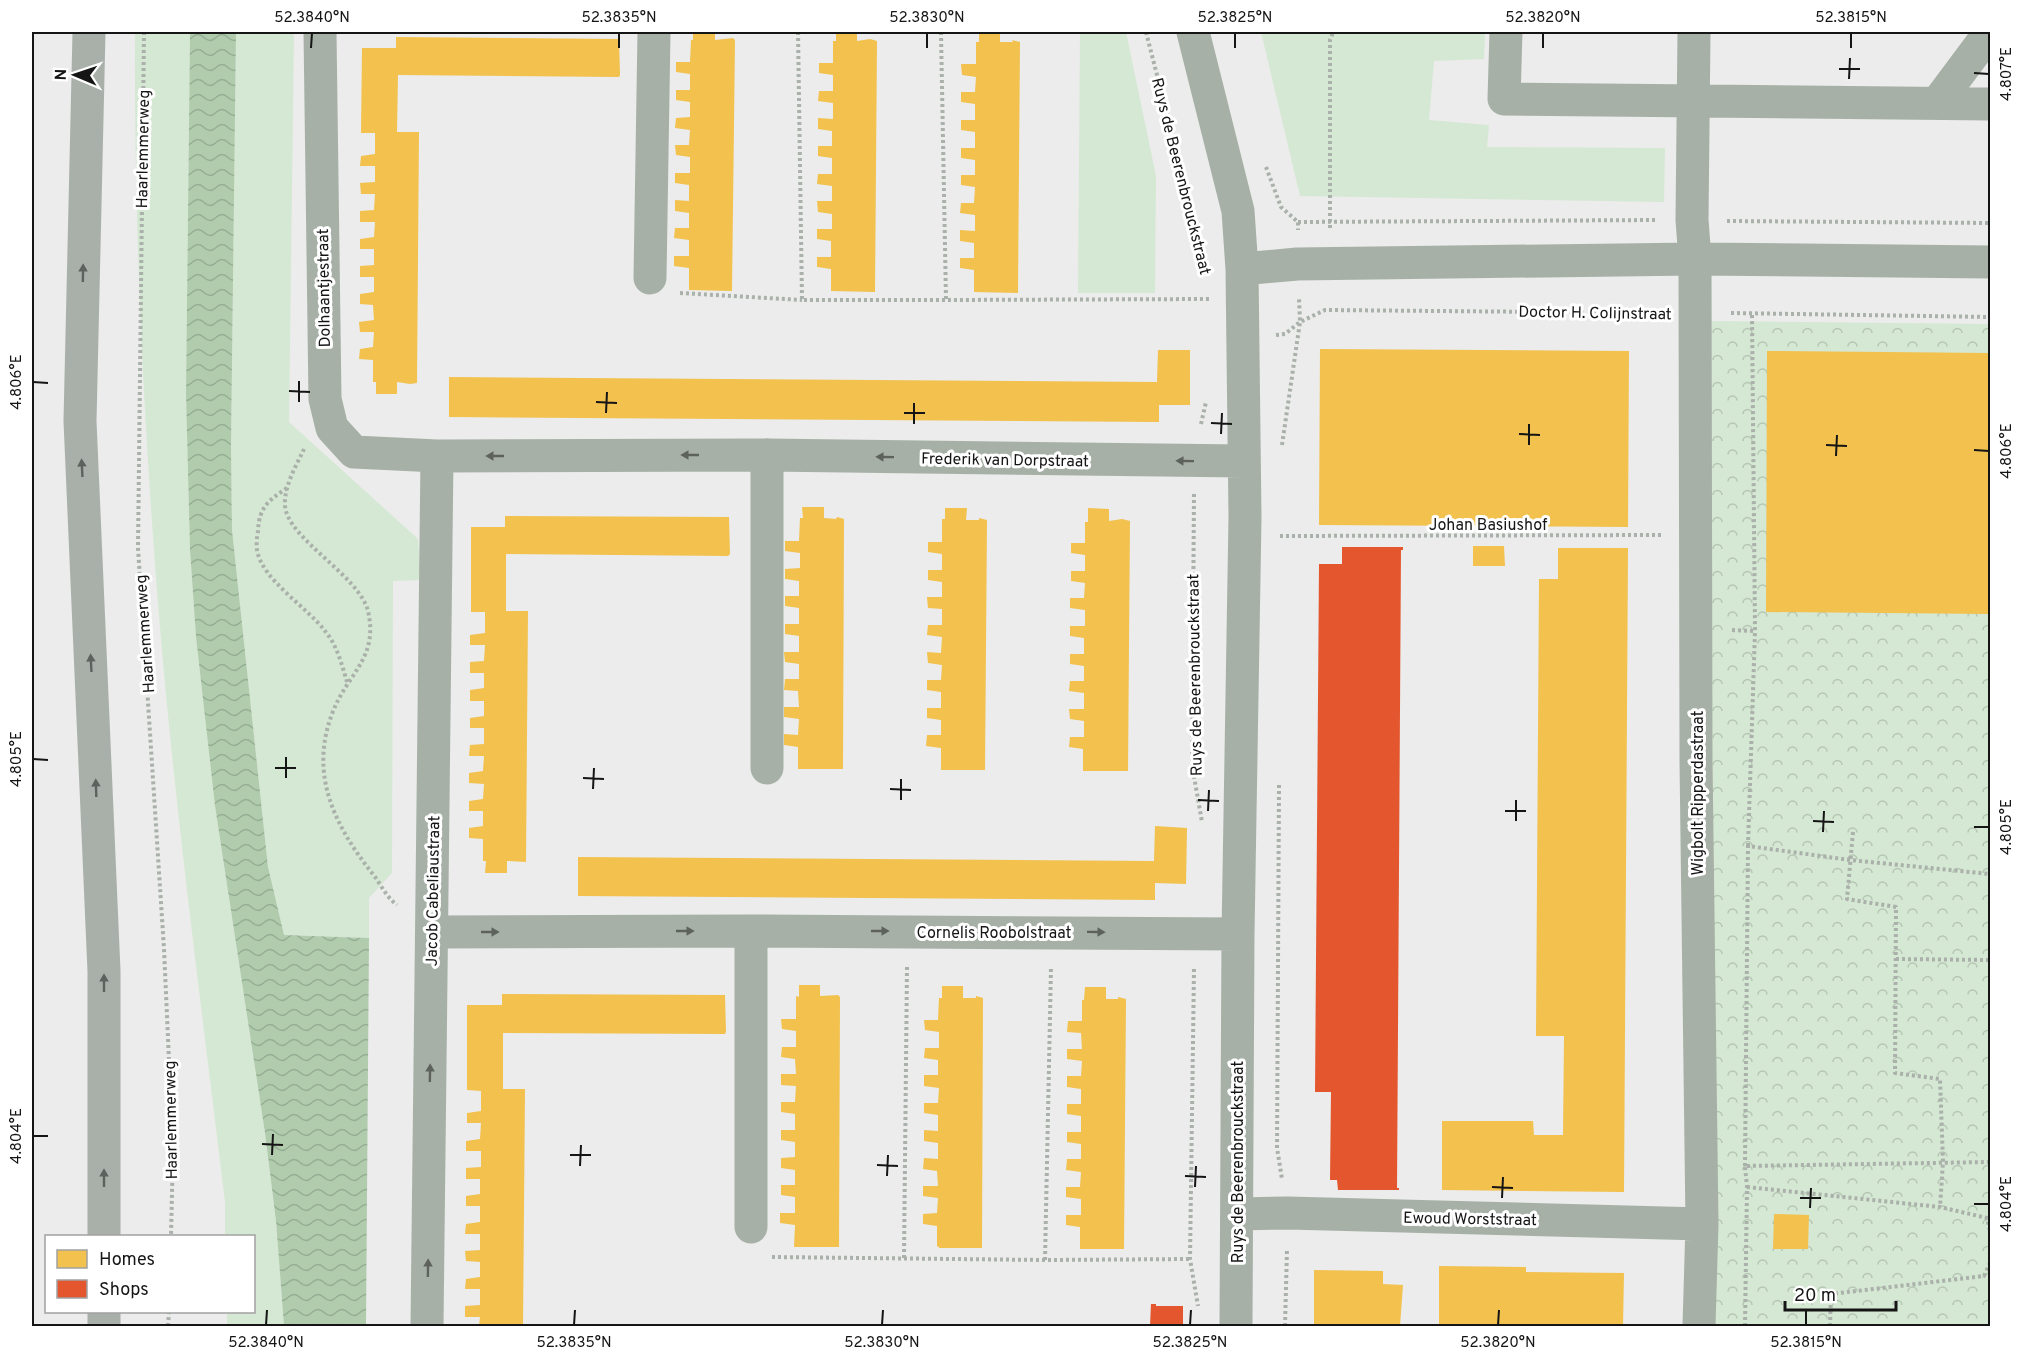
<svg xmlns="http://www.w3.org/2000/svg" width="2022" height="1358" font-family="Overpass,sans-serif">
	<style>
		.green { fill: #d5e8d3 }
		.park { fill: url(#park-crowns) }
		.water { fill: url(#water-waves) }
		.homes { fill: #f2c14e }
		.shops { fill: #e4572e }
		.lines { fill: none; stroke-linecap: round; stroke-linejoin: round }
		.path { stroke: #aab0aa; stroke-width: 4; stroke-dasharray: 3 3; stroke-linecap: butt }
		.minor { stroke: #a7b0a6; stroke-width: 33 }
		.major { stroke: #a9b0a9; stroke-width: 33 }
		.oneway { fill: #5e625e }
		.oneway2 { fill: #5e625d }
		.ticks { fill: none; stroke: #141514; stroke-width: 2 }
		.labels { text-anchor: middle; stroke-width: 6; stroke-linejoin: round; paint-order: stroke }
		.street-label { font-size: 16px; fill: #141514; stroke: #fff }
		.neatline { fill: none; stroke: #141514; stroke-width: 2 }
		.ticks-label { font-size: 15px; text-anchor: middle; fill: #141514 }
	</style>
	<defs>
		<pattern id="park-crowns" width="20" height="18" patternUnits="userSpaceOnUse" patternTransform="scale(1.5)"><rect width="20" height="18" fill="#d5e8d3"/><path d="M2 6a3 3 0 1 1 6 0M12 15a3 3 0 1 1 6 0" fill="none" stroke="#b6c6b4"/></pattern>
		<pattern id="water-waves" width="16" height="10" patternUnits="userSpaceOnUse" patternTransform="scale(1.5)"><rect width="16" height="10" fill="#b0ccad"/><path d="M0 5q4-4 8 0t8 0" fill="none" stroke="#96ae94"/></pattern>
	</defs>
	<rect width="100%" height="100%" fill="#ebeceb"/>
	<path class="green" d="M135 32H190L186 395 190 550 196 637 215 806 265 1133 276 1221 284 1326H227V1312H254V1236H225V1202C201 1003 174 803 158 603 143 413 134 222 135 32Z
		M236 32H294L289 422 418 539 421 580 393 581 392 873 369 898V938L284 935 268 867 232 530 231 447Z
		M1080 32H1126L1156 176 1155 293H1078Z
		M1261 32H1485L1484 59 1434 61 1429 120 1489 125 1487 147 1665 148 1664 202 1300 196Z"/>
	<path class="park" d="M1711 321 1990 324V1326H1704Z"/>
	<path class="water" d="M190 32H236L231 447 232 530 268 867 284 935 369 938 366 1326H284L276 1221 265 1133 215 806 196 637 190 550 186 395Z"/>
	<path class="homes" d="M693 32H715V40L733 38 735 40 732 291 689 290V268L674 266V256H689V240L674 238 675 228H689V213L675 211V200L689 201V185L675 183V173H690V157L676 155 675 145H689L690 130 675 128 676 118 690 117V102L676 100V90H690V74L676 72V62H690L691 40H693Z
		M836 32H857V41L870 39 877 41 875 292 831 291V269L817 267V257H831V241L817 239V229H832V214L818 212 817 201H832V186L817 184 818 174H832V158L818 156V146H832V131L818 129V118L833 119V103L818 101 819 91H833V75L819 73V63H833V41H836Z
		M979 32H1000V42H1013L1012 40 1020 42 1018 293 974 292V270L960 268V258H974V243L960 241V230L975 231V215L960 213 961 203H974L975 187 961 185V175H975V160L961 158V148H975V132L961 130V120H975V104L961 102V92H975L976 77 962 75 961 64H976V42H979Z
		M396 37 619 39 620 75 619 77 398 75 397 132H419L417 383 410 384 397 382V394H376V382H373V360L359 359 360 349 373 347 374 332H360L359 322 374 320 373 305 360 304V294L374 292V277H360V266L374 265V249H360V239L374 237 375 222H360V211L374 210 375 194H361L360 183 375 182V166H360L361 156 375 154V133H361L362 48H396Z
		M1320 349 1629 351 1628 527 1319 525Z
		M1158 350H1190V405H1159V422L449 417V377L1157 382Z
		M1767 351 1990 353V614L1766 612Z
		M802 507H824V518L836 519 837 517 844 519 843 769H798V747L784 745V734L798 735 799 719 784 717V707H799L798 691 784 690 785 679H799V664L785 662 784 652H799V636L785 634V624H799V608L785 606V596H799V581L785 579V569L800 568V553L785 551V541H799L800 518H803Z
		M945 508H967L966 520H979V518L987 520 985 770H941V748L926 746 927 735H941V720L927 718V708H941V692L927 690V680H941L942 665 928 663 927 652 941 653 942 637 927 635 928 625H942V609L928 608 927 597H942V582L928 580V570H942V554L928 552V542H942V519H945Z
		M1088 508 1109 509V521L1122 519 1130 521 1128 771H1083V749L1069 747 1070 737H1084V721L1070 719 1069 709H1084V693L1069 691 1070 681H1084V666L1070 664V654H1084V638L1070 636V626H1085V610L1070 608V598H1084L1085 583 1071 581V571H1085V555L1071 553V543H1085V522H1088Z
		M505 516 729 517 730 554 728 556 506 554V611H528L526 862 507 861V873H485L486 861H483V839L469 838V828L483 826V811H469V801L483 799 484 784 469 783V773L483 771 484 756H469L470 745 484 744V728H470V718L484 716V701H470V690L484 688V673H470V662L484 661 485 645H470V635L485 633V612H471V527H505Z
		M1473 546H1504L1505 566H1473Z
		M1558 548H1628L1624 1192 1442 1190V1121H1533L1534 1135H1563L1564 1036H1536L1539 579H1558Z
		M1155 826 1187 828 1186 884 1155 883V900L578 896V857L1154 861Z
		M799 985H820V996L838 995 840 997 839 1247H794L795 1225 780 1223V1213H795V1197L781 1195V1185H795V1170L781 1168V1158L795 1157V1142L781 1140V1130H795V1114L781 1112V1102H795L796 1086 781 1085V1074H796L795 1059 781 1057 782 1047H796V1031L782 1029 781 1019H796V996L799 997Z
		M942 986H963V998H976V996L983 998 982 1248H940L937 1246V1226L923 1224V1214L937 1213 938 1198 923 1196V1186H938L937 1171 923 1169 924 1158 938 1159V1143L924 1141V1130L938 1131V1115L924 1113V1103H938L939 1088 924 1086V1075H938V1060L924 1058 925 1048H939V1032L925 1030 924 1020H938L939 998H942Z
		M1085 987H1106V999H1118V997L1126 999 1124 1249H1080V1227L1066 1225V1215H1081V1199L1066 1197V1187H1080L1081 1172 1066 1170 1067 1159H1081V1144L1067 1142V1132H1081V1116L1067 1114V1104H1081V1089L1067 1087V1076H1081L1082 1061 1067 1059V1049H1082L1081 1033 1067 1032 1068 1021H1082V1000H1084Z
		M502 994 725 995 726 1032 725 1034 503 1033V1089H525L523 1326H479L480 1317H465V1306L480 1305V1289H465L466 1279 480 1277V1262L466 1261 465 1251 480 1250V1234H465L466 1224 480 1222V1206H466V1196L480 1194V1179H466V1168L481 1167V1151H466V1141L480 1139 481 1123H467V1113L481 1111V1091L467 1090V1005H502Z
		M1774 1214 1809 1215 1808 1249H1773Z
		M1439 1266 1526 1267V1272L1624 1273 1623 1326H1439Z
		M1314 1270 1383 1271V1284L1403 1285 1400 1326H1314Z"/>
	<path class="shops" d="M1342 547H1403V550H1401L1397 1188H1399V1190H1338L1337 1180H1330L1331 1092H1315L1319 564H1342Z
		M1151 1304H1156V1306H1183V1326H1150Z"/>
	<g class="lines">
		<path class="path" d="M144 32 138 548 164 949 173 1149 171 1236
			M798 32 802 300H946
			M941 32 946 300 1209 299
			M1146 32 1203 255
			M1266 167 1281 207 1298 222V230
			M1727 221 1990 223
			M1298 222 1657 220
			M1330 228V40L1333 32
			M680 293 802 300
			M1731 313 1990 317
			M1276 335 1285 334 1300 322 1325 310 1661 313
			M1201 424 1206 402
			M1282 445 1300 322 1299 298
			M304 449C296 466 284 486 285 505 286 538 359 575 368 611 379 659 347 673 332 714 309 775 335 826 372 873 381 884 385 896 397 905
			M287 488C269 500 259 507 258 531 257 537 256 544 257 550 262 580 307 607 325 631 337 645 342 665 347 682
			M1194 494 1192 765 1202 822
			M1280 536 1662 535
			M1732 630 1755 631
			M1279 785 1277 1148 1282 1179
			M1853 832 1847 899 1896 907 1895 1073 1940 1079 1943 1162 1940 1207
			M1748 846 1755 631 1752 313
			M1896 959 1990 960
			M1194 969 1190 1259 1198 1306
			M1745 1166 1748 846 1850 860 1990 874
			M1747 1187 1940 1207 1987 1218 1990 1231
			M772 1257 1045 1260 1190 1259
			M904 1258 907 967
			M1045 1260 1051 967
			M168 1326 169 1312
			M1285 1326 1287 1249
			M1745 1326 1747 1187 1745 1166 1990 1162
			M1830 1326 1831 1294 1984 1276 1990 1263"/>
		<path class="minor" d="M320 32 325 399 332 428 354 452 437 456 767 455 1243 461
			M1193 32 1238 211 1242 269 1245 517 1238 934 1236 1326
			M1506 32 1504 99 1990 104
			M1694 32 1692 220 1695 259 1696 760 1702 1224 1699 1326
			M1937 103 1990 32
			M1242 269 1297 264 1695 259 1990 262
			M650 278 654 32
			M767 768V455
			M751 931V1227
			M432 932 751 931 1238 934
			M1238 1214 1288 1213 1702 1224
			M427 1326 437 456"/>
		<path class="major" d="M89 32 80 421 104 971V1236
			M104 1312V1326"/>
	</g>
	<defs><path id="oneway-solid" d="M-6-.8H1V-3.2L6.5 0L1 3.2V.8H-6Z" transform="scale(1.5)"/></defs>
	<g class="oneway">
		<use href="#oneway-solid" transform="translate(83 273) rotate(-89)"/>
		<use href="#oneway-solid" transform="translate(82 468) rotate(-93)"/>
		<use href="#oneway-solid" transform="translate(91 663) rotate(-93)"/>
		<use href="#oneway-solid" transform="translate(96 788) rotate(-92)"/>
		<use href="#oneway-solid" transform="translate(104 983) rotate(-90)"/>
		<use href="#oneway-solid" transform="translate(104 1178) rotate(-90)"/>
	</g>
	<g class="oneway2">
		<use href="#oneway-solid" transform="translate(690 455) rotate(180)"/>
		<use href="#oneway-solid" transform="translate(495 456) rotate(180)"/>
		<use href="#oneway-solid" transform="translate(885 457) rotate(-179)"/>
		<use href="#oneway-solid" transform="translate(1185 461) rotate(-179)"/>
		<use href="#oneway-solid" transform="translate(685 931)"/>
		<use href="#oneway-solid" transform="translate(880 931)"/>
		<use href="#oneway-solid" transform="translate(490 932)"/>
		<use href="#oneway-solid" transform="translate(1096 932) rotate(1)"/>
		<use href="#oneway-solid" transform="translate(430 1073) rotate(-89)"/>
		<use href="#oneway-solid" transform="translate(428 1268) rotate(-89)"/>
	</g>
	<path class="ticks" d="M311 48 312 33M619 48V33M927 48V33M1235 48V33M1543 48V33M1851 48V33M1839 69H1860M1974 73 1989 74M1849 79 1850 58M33 382 48 383M289 391 310 392M299 402V381M596 402 617 403M606 413 607 392M904 413H925M1211 423 1232 424M914 424V403M1221 434 1222 413M1519 434 1540 435M1529 445V424M1826 445 1847 446M1974 450 1989 451M1836 456 1837 435M33 759 48 760M275 768H296M286 778V757M583 778 604 779M593 789 594 768M890 789 911 790M901 800V779M1198 800 1219 801M1208 811 1209 790M1505 811H1526M1516 821V800M1813 821 1834 822M1974 827H1989M1823 832 1824 811M33 1136H48M262 1144 283 1145M272 1155 273 1134M570 1155H591M877 1165 898 1166M580 1166 581 1145M887 1176 888 1155M1185 1176 1206 1177M1195 1187 1196 1166M1492 1187 1513 1188M1502 1198 1503 1177M1800 1198H1821M1974 1204H1989M1810 1208 1811 1188M266 1325 267 1310M574 1325 575 1310M882 1325 883 1310M1190 1325 1191 1310M1498 1325 1499 1310M1806 1325V1310"/>
	<g class="labels">
		<g class="street-label">
			<text transform="translate(142 149) rotate(-89)" y="6">Haarlemmerweg</text>
			<text transform="translate(1182 176) rotate(76)" y="6">Ruys de Beerenbrouckstraat</text>
			<text transform="translate(323 288) rotate(-91)" y="6">Dolhaantjestraat</text>
			<text transform="translate(1595 312) rotate(1)" y="6">Doctor H. Colijnstraat</text>
			<text transform="translate(1005 459) rotate(1)" y="6">Frederik van Dorpstraat</text>
			<text x="1488" y="530">Johan Basiushof</text>
			<text transform="translate(144 634) rotate(-94)" y="6">Haarlemmerweg</text>
			<text transform="translate(1194 675) rotate(-91)" y="6">Ruys de Beerenbrouckstraat</text>
			<text transform="translate(1697 793) rotate(-90)" y="6">Wigbolt Ripperdastraat</text>
			<text transform="translate(432 891) rotate(-89)" y="6">Jacob Cabeliaustraat</text>
			<text x="994" y="938">Cornelis Roobolstraat</text>
			<text transform="translate(170 1120) rotate(-91)" y="6">Haarlemmerweg</text>
			<text transform="translate(1237 1162) rotate(-90)" y="6">Ruys de Beerenbrouckstraat</text>
			<text transform="translate(1470 1218) rotate(1)" y="6">Ewoud Worststraat</text>
		</g>
	</g>
	<rect width="2022" height="1358" fill="none" stroke="#ffffff" stroke-width="66"/>
	<rect x="45" y="1235" width="210" height="78" fill="#ffffff" stroke="#a1a1a1" stroke-width="1.5"/>
	<rect x="57" y="1250" width="30" height="18" fill="#f2c14e" stroke="#a1a1a1" stroke-width="1.5"/>
	<text x="99" y="1265" font-size="18" fill="#141514">Homes</text>
	<rect x="57" y="1280" width="30" height="18" fill="#e4572e" stroke="#a1a1a1" stroke-width="1.5"/>
	<text x="99" y="1295" font-size="18" fill="#141514">Shops</text>
	<g transform="translate(75 75) rotate(272)" stroke="#ffffff" stroke-width="4.5" paint-order="stroke">
	<path d="M0-4.5L10 22L0 15L-10 22Z" fill="#141514"/>
	<text y="-9" font-size="16" font-weight="bold" text-anchor="middle" fill="#141514">N</text>
	</g>
	<path d="M1785 1301v9h111v-9" fill="none" stroke="#141514" stroke-width="3"/>
	<text x="1794" y="1301" font-size="18" fill="#141514" stroke="#ffffff" stroke-width="4.5" paint-order="stroke">20 m</text>
	<rect x="33" y="33" width="1956" height="1292" class="neatline"/>
	<g class="ticks-label">
		<text x="312" y="22">52.3840°N</text>
		<text x="619" y="22">52.3835°N</text>
		<text x="927" y="22">52.3830°N</text>
		<text x="1235" y="22">52.3825°N</text>
		<text x="1543" y="22">52.3820°N</text>
		<text x="1851" y="22">52.3815°N</text>
		<text transform="translate(2006 74) rotate(-90)" y="5">4.807°E</text>
		<text transform="translate(16 382) rotate(-90)" y="5">4.806°E</text>
		<text transform="translate(2006 451) rotate(-90)" y="5">4.806°E</text>
		<text transform="translate(16 759) rotate(-90)" y="5">4.805°E</text>
		<text transform="translate(2006 827) rotate(-90)" y="5">4.805°E</text>
		<text transform="translate(16 1136) rotate(-90)" y="5">4.804°E</text>
		<text transform="translate(2006 1204) rotate(-90)" y="5">4.804°E</text>
		<text x="266" y="1347">52.3840°N</text>
		<text x="574" y="1347">52.3835°N</text>
		<text x="882" y="1347">52.3830°N</text>
		<text x="1190" y="1347">52.3825°N</text>
		<text x="1498" y="1347">52.3820°N</text>
		<text x="1806" y="1347">52.3815°N</text>
	</g>
</svg>
